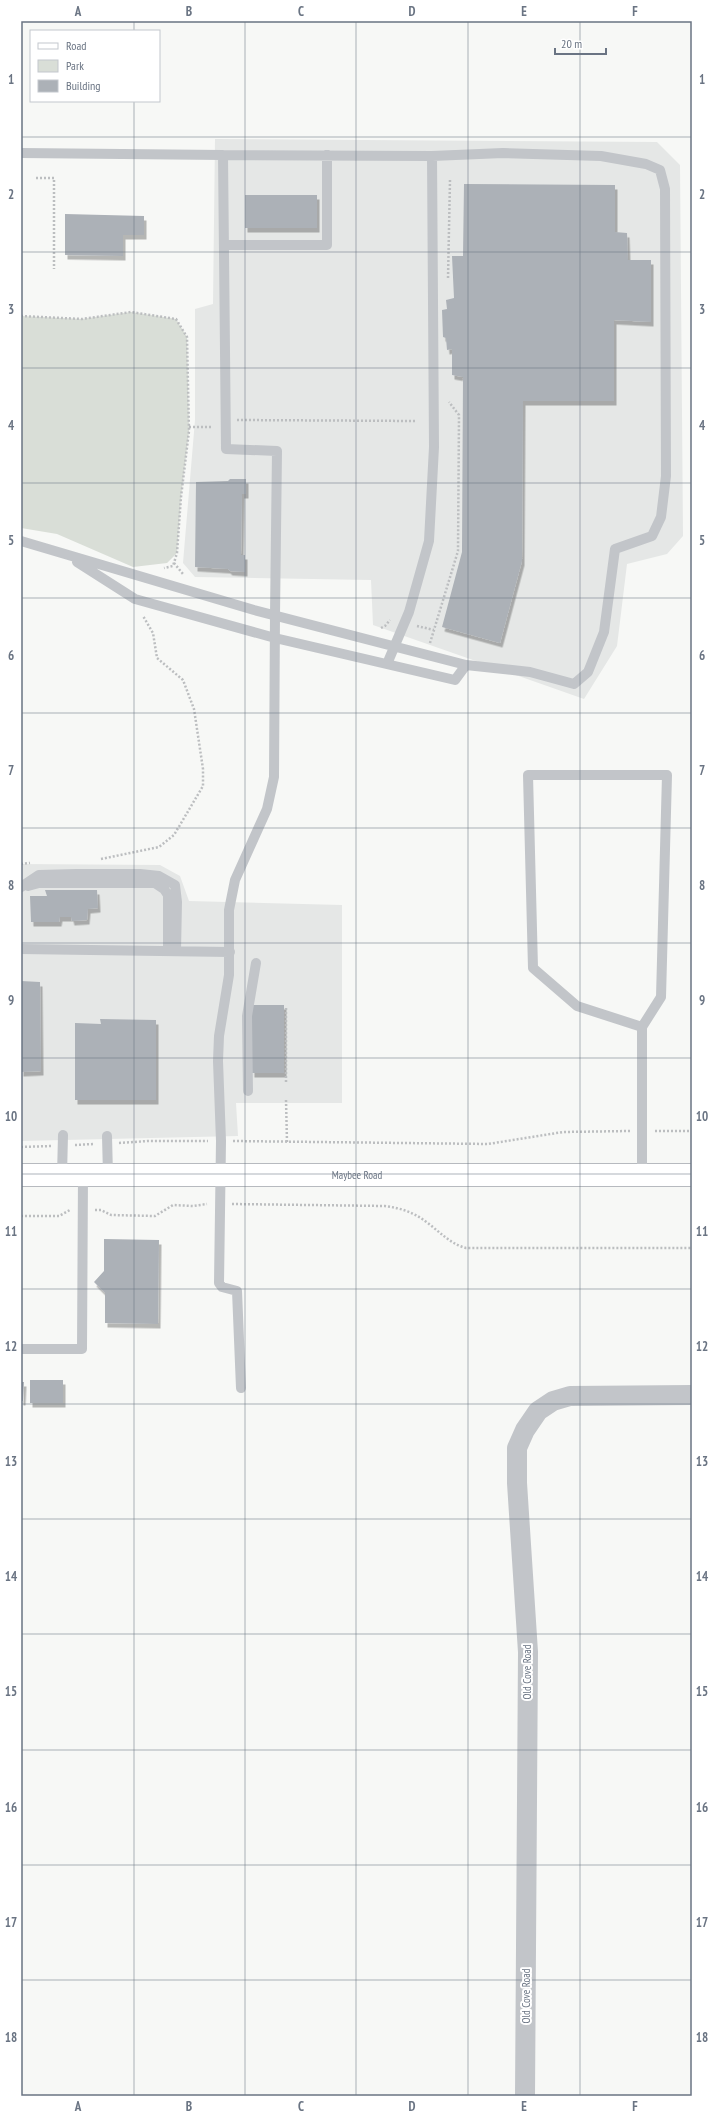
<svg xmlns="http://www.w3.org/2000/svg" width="713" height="2117" font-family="'PT Sans Narrow',sans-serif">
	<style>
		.built { fill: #e5e7e6 }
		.green { fill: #d9ded7 }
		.building { fill: #acb1b7; filter: url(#shadow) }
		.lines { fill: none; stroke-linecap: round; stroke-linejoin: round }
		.secondary-casing { stroke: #b7babf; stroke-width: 24 }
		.path { stroke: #bcbec0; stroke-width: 2.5; stroke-dasharray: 2 2; stroke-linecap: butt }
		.lane { stroke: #c2c5c9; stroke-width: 10 }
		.street { stroke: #c2c5c9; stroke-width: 20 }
		.secondary { stroke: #fff; stroke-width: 22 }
		.grid { fill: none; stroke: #6a7483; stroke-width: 1; stroke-opacity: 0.55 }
		.labels { text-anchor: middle; stroke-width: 4; stroke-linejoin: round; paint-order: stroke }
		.street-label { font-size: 11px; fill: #6a7483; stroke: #fff }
		.neatline { fill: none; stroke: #6a7483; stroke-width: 1.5 }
		.grid-label { font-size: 13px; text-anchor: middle; font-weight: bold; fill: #6a7483 }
	</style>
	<defs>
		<filter id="shadow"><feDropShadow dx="2.5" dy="4.5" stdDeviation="0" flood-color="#0004"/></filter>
	</defs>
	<rect width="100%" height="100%" fill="#f7f8f6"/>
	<path class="built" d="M215 139 657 142 680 165 683 536 667 554 627 564 617 646 584 699 373 625 371 580 195 577 183 563 195 420V309L213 304Z
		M21 864 160 865 180 876 189 901 342 905V1103H236L238 1136 21 1141Z"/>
	<path class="green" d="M131 312 176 319 187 337 189 431 181 497 177 553 167 563 133 567 57 534 21 528V316L82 319Z"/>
	<path class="building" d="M464 184 615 185V232L627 233 628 260H651V322L614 320V401H523L522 561 500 643 442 627 462 552 463 377 452 375V349L447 350 446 338 443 337 442 310 447 309 446 300 454 298 452 256H463Z
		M245 195H317V228H245Z
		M65 214 144 216V235H123V256L65 255Z
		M230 479H246V494H242L241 555H245V572L230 571 228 569 195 567 196 482 228 481Z
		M45 890H97L98 908 88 909 87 920 72 921 71 917H60L59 922H31L30 896H47Z
		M21 981 40 982 41 1071 21 1072Z
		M251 1005H284V1073H252Z
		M100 1019 156 1020V1100H75V1023L101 1024Z
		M104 1239 159 1240 158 1324 105 1323V1293L94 1282 104 1271Z
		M30 1380H63V1403H30Z
		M21 1382H24L23 1401H21Z"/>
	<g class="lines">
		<g class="secondary-casing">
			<g id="secondary">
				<path id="s1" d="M21 1175H692"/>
			</g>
		</g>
		<path class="path" d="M36 178H54V269
			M448 278 450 180
			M21 316 82 319 131 312 176 319 187 337 189 431 181 497 177 553 173 566 164 568
			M237 420 417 421
			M189 427H212
			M174 563 183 574
			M417 626 434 630
			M381 628 385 626 390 620
			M430 643 458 551 459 415 449 402
			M101 859 159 847 174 835 203 786V769L194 709 183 680 157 658 153 633 143 616
			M21 864 30 863
			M286 1082V1006
			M286 1100 287 1142
			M655 1131H692
			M233 1141 488 1144 563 1132 630 1131
			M119 1143 148 1141H208
			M75 1145 94 1144
			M21 1147 51 1146
			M232 1204 385 1206C400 1208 413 1212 425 1221 439 1231 450 1244 466 1248H692
			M95 1210H101L111 1215 155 1216 173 1205 193 1206 207 1204
			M21 1216H59L70 1210"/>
		<path class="lane" d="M21 153 223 155
			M224 245H327V155
			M21 541 254 610 466 665 530 672 574 684 588 672 604 632 615 549 652 536 661 517 666 476 665 189 660 170 646 164 601 156 503 153 432 156 223 155 226 449 277 451 275 615 274 777 267 809 235 880 229 910V975L219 1036 218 1061 221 1141 219 1283 222 1287 237 1291 241 1388
			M77 562 135 599 275 638 455 680 466 665
			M387 664 409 612 429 541 434 447 432 156
			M28 886 39 883H155L164 889 168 895V951
			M21 887 39 875 76 874H140L159 876 175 885 177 902 176 951
			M21 949 230 952
			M248 1091 247 1016 256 963
			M107 1136 108 1175
			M62 1175 63 1135
			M642 1176V1027L577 1006 533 968 528 775H667L661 997 642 1027
			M21 1349H82L83 1175"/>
		<path class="street" d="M525 2096 528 1652 517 1483V1448L525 1430 538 1411 553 1401 570 1396 692 1395"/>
		<use href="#secondary" class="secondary"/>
	</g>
	<path class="grid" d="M134 21V31M245 21V2096M356 21V2096M468 21V2096M580 21V2096M134 101V2096M21 137H692M21 252H692M21 368H692M21 483H692M21 598H692M21 713H692M21 828H692M21 943H692M21 1058H692M21 1174H692M21 1289H692M21 1404H692M21 1519H692M21 1634H692M21 1750H692M21 1865H692M21 1980H692"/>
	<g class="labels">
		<g class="street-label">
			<text dy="4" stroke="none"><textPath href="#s1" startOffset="336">Maybee Road</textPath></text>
			<text transform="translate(527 1672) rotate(-90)" y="4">Old Cove Road</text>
			<text transform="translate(526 1996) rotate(-90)" y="4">Old Cove Road</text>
		</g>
	</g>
	<rect width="713" height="2117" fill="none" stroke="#ffffff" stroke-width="44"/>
	<rect x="30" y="30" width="130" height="72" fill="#ffffff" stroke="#c3c7cd"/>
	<rect x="38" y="43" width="20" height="6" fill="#ffffff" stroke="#c3c7cd"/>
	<text x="66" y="50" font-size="12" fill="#6a7483">Road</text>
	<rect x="38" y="60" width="20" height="12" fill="#d9ded7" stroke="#c3c7cd"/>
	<text x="66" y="70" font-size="12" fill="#6a7483">Park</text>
	<rect x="38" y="80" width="20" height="12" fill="#acb1b7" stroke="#c3c7cd"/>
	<text x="66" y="90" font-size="12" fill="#6a7483">Building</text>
	<path d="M555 48v6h51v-6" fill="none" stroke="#6a7483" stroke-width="2"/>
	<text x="561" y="48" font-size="12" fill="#6a7483" stroke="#ffffff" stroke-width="3" paint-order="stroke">20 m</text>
	<rect x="22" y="22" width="669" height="2073" class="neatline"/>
	<g class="grid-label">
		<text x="78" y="16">A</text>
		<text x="189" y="16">B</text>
		<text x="301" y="16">C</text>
		<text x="412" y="16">D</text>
		<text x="524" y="16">E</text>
		<text x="635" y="16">F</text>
		<text x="11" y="84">1</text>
		<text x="702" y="84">1</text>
		<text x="11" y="199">2</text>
		<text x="702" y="199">2</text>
		<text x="11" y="314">3</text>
		<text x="702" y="314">3</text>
		<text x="11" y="430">4</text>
		<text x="702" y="430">4</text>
		<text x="11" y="545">5</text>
		<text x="702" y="545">5</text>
		<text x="11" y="660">6</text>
		<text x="702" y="660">6</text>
		<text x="11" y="775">7</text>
		<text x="702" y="775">7</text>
		<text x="11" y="890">8</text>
		<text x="702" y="890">8</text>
		<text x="11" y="1005">9</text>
		<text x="702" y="1005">9</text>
		<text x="11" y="1121">10</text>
		<text x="702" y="1121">10</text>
		<text x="11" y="1236">11</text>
		<text x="702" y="1236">11</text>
		<text x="11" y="1351">12</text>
		<text x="702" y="1351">12</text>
		<text x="11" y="1466">13</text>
		<text x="702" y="1466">13</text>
		<text x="11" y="1581">14</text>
		<text x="702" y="1581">14</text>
		<text x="11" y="1696">15</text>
		<text x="702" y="1696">15</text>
		<text x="11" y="1812">16</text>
		<text x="702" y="1812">16</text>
		<text x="11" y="1927">17</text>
		<text x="702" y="1927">17</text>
		<text x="11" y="2042">18</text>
		<text x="702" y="2042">18</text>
		<text x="78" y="2111">A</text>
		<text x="189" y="2111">B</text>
		<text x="301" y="2111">C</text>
		<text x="412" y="2111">D</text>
		<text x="524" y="2111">E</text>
		<text x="635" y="2111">F</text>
	</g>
</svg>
